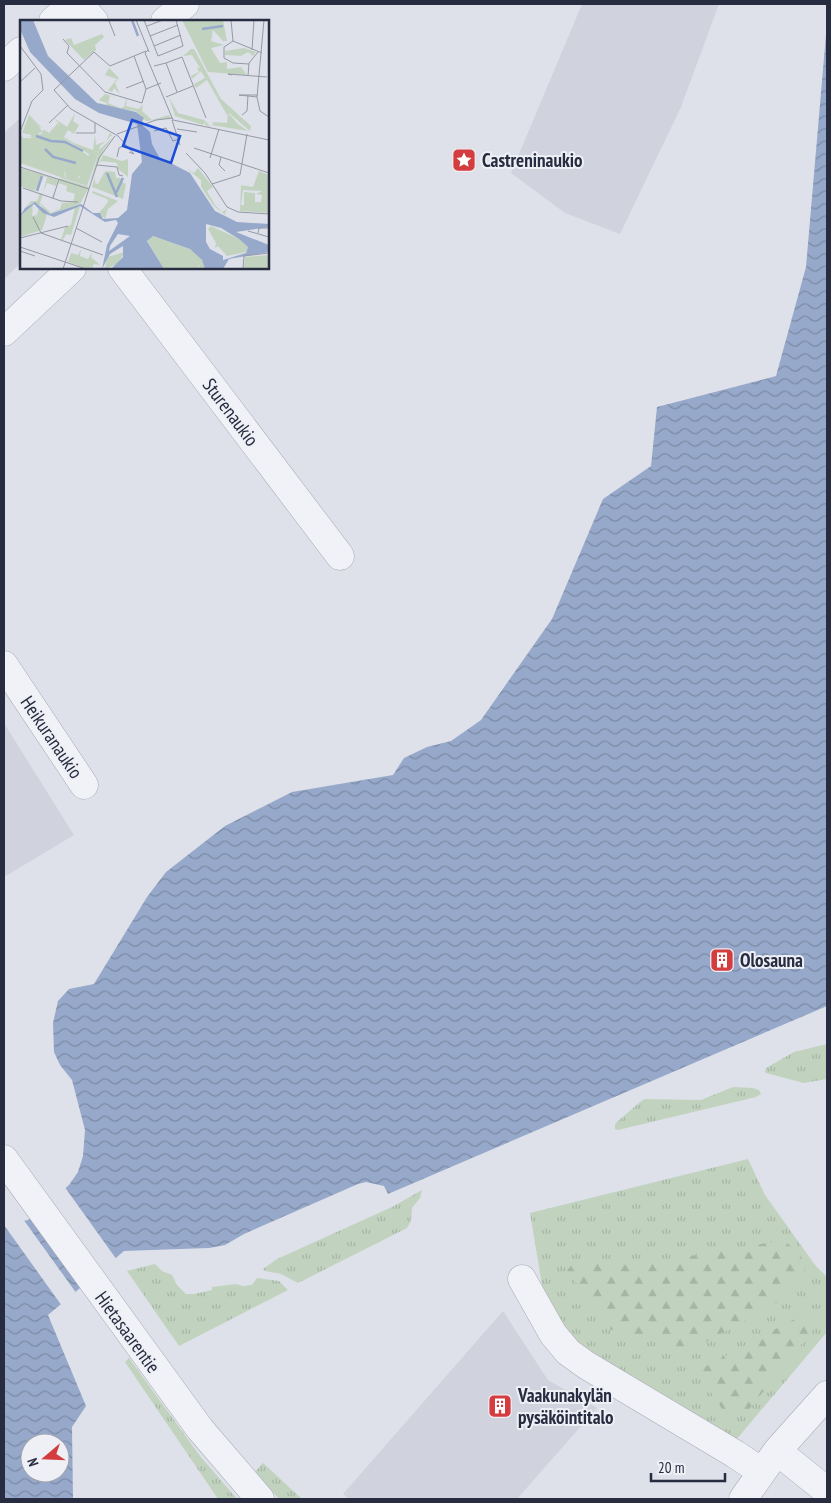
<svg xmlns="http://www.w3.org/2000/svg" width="831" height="1503" font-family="'PT Sans Narrow',sans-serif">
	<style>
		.built { fill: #d0d3de }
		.grass { fill: url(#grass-tufts) }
		.forest { fill: url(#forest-firs) }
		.water { fill: url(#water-waves); fill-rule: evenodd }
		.pier { fill: #dee1e9 }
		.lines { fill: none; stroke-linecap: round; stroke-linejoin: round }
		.minor-casing { stroke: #a7abb6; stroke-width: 29 }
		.tertiary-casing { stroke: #a7abb6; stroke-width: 29 }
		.minor { stroke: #f1f2f7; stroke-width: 28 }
		.tertiary { stroke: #f1f2f7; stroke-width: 28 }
		.labels { text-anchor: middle; stroke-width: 4; stroke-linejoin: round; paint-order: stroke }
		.poi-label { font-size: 19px; font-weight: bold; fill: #272c40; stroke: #eef0f6; text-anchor: start }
		.street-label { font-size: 19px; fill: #272c40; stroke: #eef0f6 }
		.inset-river { fill: none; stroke: #97a9ca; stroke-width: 2.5 }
		.inset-road { fill: none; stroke: #9599a5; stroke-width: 1 }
		.view { fill: #1d4ed8; fill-opacity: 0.15; stroke: #1d4ed8; stroke-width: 2.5 }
		.inset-edge { fill: none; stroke: #272c40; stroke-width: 2.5 }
	</style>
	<defs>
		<pattern id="grass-tufts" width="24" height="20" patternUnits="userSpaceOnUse" patternTransform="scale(1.25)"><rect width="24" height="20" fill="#c1d3bf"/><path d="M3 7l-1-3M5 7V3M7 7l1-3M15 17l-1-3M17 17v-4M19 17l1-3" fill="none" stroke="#a6b5a5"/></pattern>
		<pattern id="forest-firs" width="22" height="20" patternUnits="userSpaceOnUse" patternTransform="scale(1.25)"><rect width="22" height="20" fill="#c1d3bf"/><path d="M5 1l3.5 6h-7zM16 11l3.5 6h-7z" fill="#a6b5a5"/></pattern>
		<pattern id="water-waves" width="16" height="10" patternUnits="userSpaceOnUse" patternTransform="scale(1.25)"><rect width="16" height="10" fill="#97a9ca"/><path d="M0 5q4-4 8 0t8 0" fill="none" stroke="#7b8aa5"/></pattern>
	</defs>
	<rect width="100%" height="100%" fill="#dee1e9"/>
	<path class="built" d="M582 4H719L681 107 620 234 565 213 511 173Z
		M21 117V263L4 279V133Z
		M4 723 74 835 4 877Z
		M503 1311 548 1380 597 1408 517 1499H349L343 1494Z"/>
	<path class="grass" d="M827 1044V1079L804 1083 766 1073 765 1071 766 1068 794 1052Z
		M733 1087 753 1088 759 1090 761 1094 756 1097 618 1130 615 1129V1124L618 1121 640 1102 645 1099 701 1100Z
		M748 1159 765 1195 815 1265 827 1277V1332L736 1440 581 1349 544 1297 530 1213Z
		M422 1190 420 1198 412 1208 411 1221 407 1228 298 1283 281 1274 265 1271 263 1269 277 1259 392 1207Z
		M155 1264 162 1271 172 1275 177 1285 186 1294H194L212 1290V1287L236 1284 243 1286 252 1285 257 1278 279 1281 288 1290 179 1346 127 1271Z
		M129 1358 200 1456 237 1499H218L125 1362Z
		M263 1463 302 1499H279L255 1472Z"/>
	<path class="forest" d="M784 1240 801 1256 805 1269 781 1300 704 1343 683 1350 656 1340 609 1329 567 1270 574 1263 640 1265Z
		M804 1314 813 1316V1330L746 1413 722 1409 697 1371Z"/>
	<path class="water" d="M827 23V1006L388 1194 384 1186 366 1182 358 1184 244 1234 225 1245 209 1248 124 1251 48 1315 86 1406 72 1427 73 1499H4V1225L28 1220 69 1185 78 1172 83 1156 85 1130 72 1080 60 1065 54 1052 53 1023 58 1001 69 989 94 984 147 897 166 872 225 826 292 792 393 775 404 758 427 747 451 741 481 720 552 619 603 499 651 466 657 407 776 376 806 267ZM30 1443H60V1473H30Z"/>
	<path class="pier" d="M64 1186 117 1260 82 1290 29 1216Z
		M23 1219 77 1294 62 1306 4 1225V1222Z"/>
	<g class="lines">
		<g class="minor-casing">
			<path id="minor" d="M79 4 94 21
				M53 21 72 4
				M165 21 185 4
				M4 67 21 51
				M122 268 340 556
				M4 332 72 268
				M4 665 84 785
				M522 1279 553 1334 568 1352 586 1365 735 1454 762 1472
				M777 1451 827 1491
				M743 1499 777 1451 827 1395"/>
		</g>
		<g class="tertiary-casing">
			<path id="tertiary" d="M4 1159 200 1429 260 1499"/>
		</g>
		<use href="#minor" class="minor"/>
		<use href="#tertiary" class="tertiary"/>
	</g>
	<defs>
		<g id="sight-square" transform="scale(1.25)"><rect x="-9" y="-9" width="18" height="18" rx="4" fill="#d43d3f" stroke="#eef0f6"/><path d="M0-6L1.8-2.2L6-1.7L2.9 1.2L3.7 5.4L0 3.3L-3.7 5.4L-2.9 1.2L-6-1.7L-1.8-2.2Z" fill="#fff"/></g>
		<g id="building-square" transform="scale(1.25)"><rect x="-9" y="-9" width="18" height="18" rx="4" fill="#d43d3f" stroke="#eef0f6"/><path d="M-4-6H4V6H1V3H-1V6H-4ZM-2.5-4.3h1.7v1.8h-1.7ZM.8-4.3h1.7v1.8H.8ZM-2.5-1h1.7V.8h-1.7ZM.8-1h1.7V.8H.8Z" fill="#fff"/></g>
	</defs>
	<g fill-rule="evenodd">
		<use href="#sight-square" x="464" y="160"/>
		<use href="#building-square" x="722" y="960"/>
		<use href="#building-square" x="500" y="1406"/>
	</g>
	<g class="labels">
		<g class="poi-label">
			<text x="482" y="167">Castreninaukio</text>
			<text x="740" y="967">Olosauna</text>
			<text x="518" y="1402">Vaakunakylän<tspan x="518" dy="22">pysäköintitalo</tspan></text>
		</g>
		<g class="street-label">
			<text transform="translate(231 412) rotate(53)" y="7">Sturenaukio</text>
			<text transform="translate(52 737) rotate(56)" y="7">Heikuranaukio</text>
			<text transform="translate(128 1332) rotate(54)" y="7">Hietasaarentie</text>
		</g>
	</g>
	<g transform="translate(20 20)">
		<rect width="249" height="249" fill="#dee1e9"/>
		<path d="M171 29H174L201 79 231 106 230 111 209 93 207 95 187 60 176 68 174 64 185 58 181 51 172 59 171 56 179 52 177 47 180 48 172 35 163 36ZM85 74 97 78 90 76 88 83 100 88 104 87 106 80 99 78 107 80 106 86 119 89 123 84 122 91 132 100 149 95 151 98 126 101 116 91 84 86 78 83 86 85 87 83 79 80ZM55 93 53 101 59 105 54 114 48 110 44 117 54 123 73 130 75 114 76 125 86 121 90 113 92 115 87 120 80 126 79 130 93 117 84 129 69 166 79 132 75 131 61 164 39 157 46 158V151L59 158 65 148 69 134 42 117H35L20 112 14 118 0 115 11 117 9 94 22 111 35 117 39 110 35 113 39 104 35 99 47 107Z" fill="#c1d3bf"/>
		<path d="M162 0H203L207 21H203L193 10 191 21 204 25 191 28 200 43 207 42V49L221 47 227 55 188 52ZM224 28 236 32 233 36 228 32 221 36 205 35V31ZM89 48 99 58 95 63 100 74 94 68 92 72 88 70 97 59 85 55ZM208 93 218 104 228 111 191 105 194 104 192 102 207 103ZM9 95 22 108 15 105 20 110 16 115 24 113 23 109 29 113 38 103 39 109 35 112 40 110 41 114 36 117H42L71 138 75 131 79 132 67 166 60 163V156L53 159 52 155H45L46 151 44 153 46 159 0 143V115L4 118H13L16 116 2 113ZM0 148 38 159 35 169 36 166 27 163 23 173 32 177 34 172 33 177H32L23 173 27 157 22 156 15 171 6 168 12 152ZM85 151 95 152 96 158H103L102 162 106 164 103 179 72 167 75 157V163L78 164ZM239 151 249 155V193L220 191 221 165 233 167ZM223 170 242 171 236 174 242 175 241 182H235V173L224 172V185H221ZM73 171 98 181 88 189 85 199 79 193 88 182 87 179 72 173ZM13 184 12 196 17 195 19 186 27 195 22 210 0 217V196ZM60 186 51 215 46 214 43 220H41L45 207 51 205 55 187ZM133 216 170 229 182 240 185 249H176L180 245 169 246 173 249H144L127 220ZM61 229 60 236 68 239 72 232 71 237 80 245 74 244 72 249H67L48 242 51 233 58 235ZM105 232 97 244 85 249 87 237Z" fill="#c1d3bf" fill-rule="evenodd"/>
		<path d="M82 14 84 17 75 25 76 30 64 40 45 20 51 18 54 25ZM149 77 158 93 184 100 191 107 185 105V102L183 105 155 96ZM83 135 102 141 108 139V157L98 149 97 143 82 141 79 144ZM178 148 193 167 187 171 195 185 202 192 207 189 205 194 208 197 194 186 181 167V160L167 149 174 153ZM40 158 69 167 60 184 30 194 26 193 21 185 12 183 5 188 11 181H17L20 173 23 174 20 183 31 193 40 189 42 183 53 182 55 174 46 171 47 166 38 163ZM191 206 219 219 228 227 226 232 207 236 198 226 195 228 196 223 188 209Z" fill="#c1d3bf"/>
		<path d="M0 148 12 152 6 168 0 166ZM249 235V249H224L225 237ZM165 243a7 7 0 1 1 14 0a7 7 0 1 1-14 0Z" fill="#c1d3bf"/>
		<path d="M0 0H13L28 36 77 83 116 92 124 98 121 104 130 112 132 124 139 137 170 153 195 191 217 202 249 204V207L216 212 249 225V232L209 239 203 249H185L182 240 170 229 133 216 127 221 144 249H91L103 237V226L90 234 82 249 87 225 98 203 96 200 85 202 60 186 34 197 23 193 14 184 0 196 5 188 15 182 30 194 61 184 73 193H80L83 199 98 198 107 190 112 154 122 142 117 104 79 93 55 79 10 32 0 9ZM186 204 201 208 219 219 228 227 226 233 203 240V236L190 229 186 222ZM98 214 110 216 89 231 90 226Z" fill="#97a9ca" fill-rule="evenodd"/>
		<path class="inset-river" d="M112 0 118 16M182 9 203 6M16 116 31 121 45 122 63 131M25 129 33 137 56 143M87 153 97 177M17 171 22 156M96 173 103 158"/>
		<path class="inset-road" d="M116 0 129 32M124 0 138 36 163 26 156 0M211 0 213 21M244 0 237 77 240 91 249 97M89 1 95 16M127 6 143 0M130 16 158 5M43 19 49 26 47 33 85 72 122 83 126 69 114 36M213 21 204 27V38L213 43 229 44M213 21 242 33M0 26 21 54 23 70M134 26 161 15M128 30 125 33 153 100 249 120M232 30 234 0M146 43 162 37 186 98M134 46 146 43 157 72M212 55 208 54 247 57M228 56 229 43 238 32M0 62 15 48M106 68 124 61M126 69 141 63M34 70 74 32 90 46 126 31M34 70 51 89 98 116M146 77 173 66M237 77 219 75H238M222 95 227 91 228 75M152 100 160 125M29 103 48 85M157 109 177 112M134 111 146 108 153 121 159 119M0 112 12 81 23 70M56 113H75V103M97 114 136 100 153 98M98 116 114 134 109 132M174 128 249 153M166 133 185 153 207 187 218 192 249 194M97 137 99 128 105 125M201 137 199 145 205 151M190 138 199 109M77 145 97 147 99 155 103 156M0 147 69 169M192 164 220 155 227 114M3 168 41 181 58 182M33 178 39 159M13 197 21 213 83 235M56 208 82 222M228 211 249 217M238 213 239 208H249M0 218 48 206M0 227 66 249M0 231 15 236M43 249 79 138 95 116M223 249 224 236 249 233"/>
		<path class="view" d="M112 100 160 116 151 143 103 126Z"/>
		<rect width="249" height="249" class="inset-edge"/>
	</g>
	<rect width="831" height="1503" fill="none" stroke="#272c40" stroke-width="10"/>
	<g transform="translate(45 1458) rotate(251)"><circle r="24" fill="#eef0f6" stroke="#9ea2ad"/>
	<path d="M0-4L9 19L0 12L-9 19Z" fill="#d43d3f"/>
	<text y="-8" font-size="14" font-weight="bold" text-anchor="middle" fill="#272c40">N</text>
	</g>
	<path d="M651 1473v8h74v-8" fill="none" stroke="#272c40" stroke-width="2.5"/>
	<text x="658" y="1473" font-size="15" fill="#272c40" stroke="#eef0f6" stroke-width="4" paint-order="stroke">20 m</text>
</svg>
